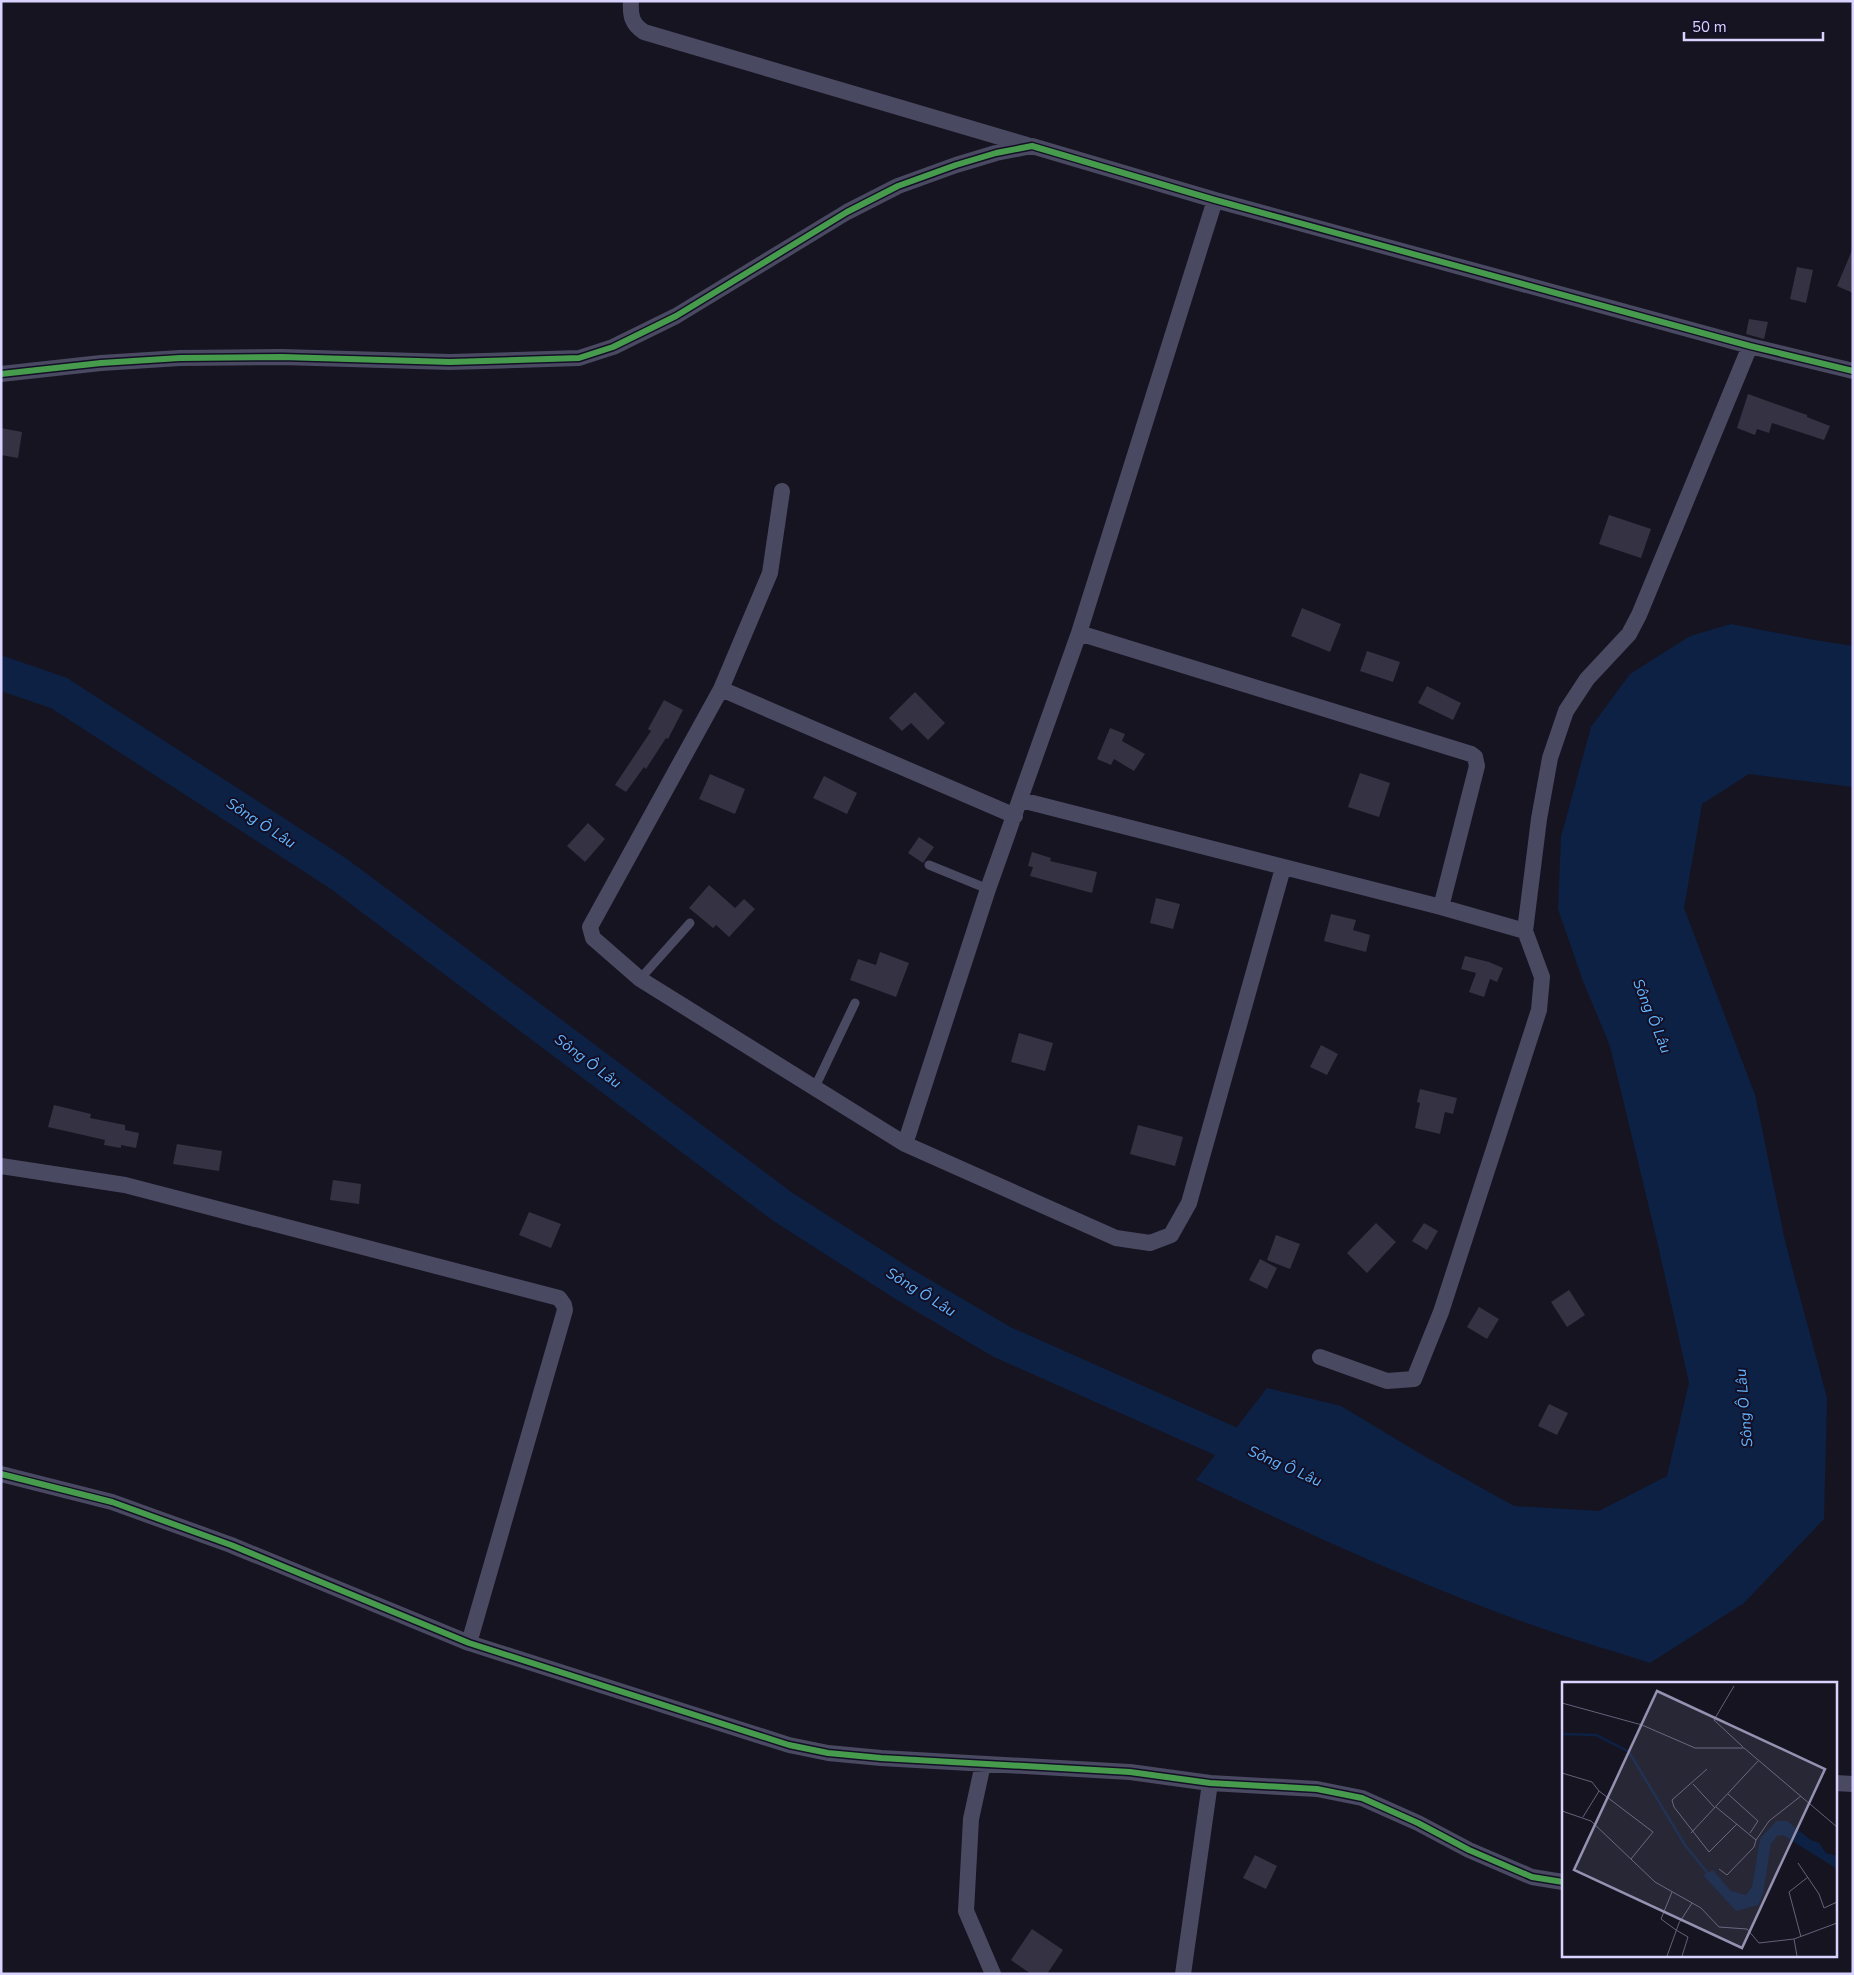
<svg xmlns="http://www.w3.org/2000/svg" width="1854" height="1975" font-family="'Nunito Sans',sans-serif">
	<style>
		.water { fill: #0d2144 }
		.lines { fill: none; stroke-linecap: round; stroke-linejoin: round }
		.river { stroke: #0d2144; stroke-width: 34 }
		.building { fill: #343243 }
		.service { stroke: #4a4962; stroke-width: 9 }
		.minor { stroke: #4a4962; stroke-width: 16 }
		.cycleway-casing { stroke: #130f26; stroke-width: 9 }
		.cycleway { stroke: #469c4c; stroke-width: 6 }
		.labels { text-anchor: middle; stroke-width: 4; stroke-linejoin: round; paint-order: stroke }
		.water-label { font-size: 15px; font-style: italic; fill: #62b6ff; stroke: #130f26 }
		.inset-river { fill: none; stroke: #0d2144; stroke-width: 2.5 }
		.inset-road { fill: none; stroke: #64617a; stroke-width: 1 }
		.view { fill: #9591b1; fill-opacity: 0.15; stroke: #9591b1; stroke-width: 2.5 }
		.inset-edge { fill: none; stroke: #d9d4ff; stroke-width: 2.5 }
	</style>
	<rect width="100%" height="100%" fill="#161421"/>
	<path class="water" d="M1731 624 1814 640 1853 646V787L1749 774 1702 804 1684 908 1755 1095 1785 1241 1827 1398 1824 1519 1744 1603 1650 1663C1614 1651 1577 1641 1541 1628 1423 1587 1309 1534 1196 1480L1267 1388 1341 1406 1424 1456 1514 1506 1599 1511 1667 1476 1689 1383 1655 1232 1610 1046 1583 981 1558 909 1561 837 1591 727 1630 674 1690 636Z"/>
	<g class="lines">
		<path class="river" d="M1 673 59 693 339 874 783 1207 902 1283 1002 1342 1268 1460"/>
	</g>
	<path class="building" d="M1853 248V293L1837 286Z
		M1797 267 1813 270 1806 303 1790 299Z
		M1749 319 1768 322 1764 339 1746 334Z
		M1748 394 1807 415V417L1830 426 1824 440 1772 423 1769 433 1757 429 1755 435 1737 428Z
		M1 428 22 432 18 458 1 455Z
		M1609 515 1651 529 1641 558 1599 544Z
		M1302 608 1341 624 1330 652 1291 636Z
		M1367 651 1400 662 1393 682 1360 671Z
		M1427 686 1461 703 1453 720 1418 703Z
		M915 692 945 723 928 740 911 723 902 731 889 718Z
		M664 700 683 710 668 739 666 738 646 769 644 767 626 792 615 785 651 731 648 729Z
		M1110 728 1125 734 1122 741 1145 754 1134 771 1114 759 1111 765 1097 759Z
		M1360 773 1390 783 1379 817 1348 807Z
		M710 774 745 789 735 814 699 799Z
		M824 776 857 793 847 814 813 798Z
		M588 823 605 839 585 862 567 846Z
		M919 837 934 847 923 863 908 853Z
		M1032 852 1051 858 1050 861 1097 872 1092 893 1030 876 1033 867 1028 866Z
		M709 885 735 908 744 899 755 909 729 937 716 925 713 928 689 908Z
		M1156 898 1180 904 1173 929 1150 923Z
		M1331 914 1356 920 1353 930 1370 935 1366 952 1324 941Z
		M880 952 909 963 896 997 850 980 858 959 876 965Z
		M1465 956 1489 962 1503 968 1497 982 1490 979 1484 997 1469 992 1476 973 1461 969Z
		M1019 1033 1053 1043 1045 1071 1011 1062Z
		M1321 1045 1338 1054 1327 1075 1310 1067Z
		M1420 1089 1457 1098 1453 1114 1445 1112 1440 1134 1415 1128 1420 1103 1417 1102Z
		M54 1105 91 1114 90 1118 125 1125V1130L139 1133 136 1148 121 1145V1148L104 1145 105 1140 48 1127Z
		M1138 1125 1183 1137 1175 1166 1130 1154Z
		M177 1144 222 1151 219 1171 173 1164Z
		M333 1180 361 1184 359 1204 330 1200Z
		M529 1212 561 1224 551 1248 519 1235Z
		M1376 1223 1396 1242 1367 1273 1347 1253Z
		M1424 1223 1438 1231 1427 1250 1412 1241Z
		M1276 1235 1300 1244 1290 1269 1267 1260Z
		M1260 1259 1277 1268 1267 1289 1249 1280Z
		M1569 1290 1585 1315 1567 1327 1551 1302Z
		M1479 1307 1499 1319 1487 1339 1467 1327Z
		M1549 1404 1568 1413 1557 1435 1538 1426Z
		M1255 1855 1277 1866 1266 1889 1243 1878Z
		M1032 1929 1063 1950 1047 1974H1031L1011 1960Z"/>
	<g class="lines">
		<path class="service" d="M929 865 988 889
			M640 979 690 923
			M815 1087 855 1003"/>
		<path class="minor" d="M631 1C630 16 632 24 644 32L1027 145
			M1 374 101 363 180 358 282 357 450 362 579 358 613 347 676 316 847 212 898 186 956 165 996 153 1032 146 1215 200 1750 346 1853 371
			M782 491 770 573 721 689 590 927 593 938 640 979 905 1144 1116 1238 1150 1243 1171 1235 1189 1203 1283 868
			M1079 633 1471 754 1475 757 1477 766 1441 907
			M721 689 1015 816
			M1021 800 1441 907 1525 931 1542 977 1539 1010 1441 1312 1414 1379 1387 1381 1320 1357
			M1525 931 1539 819 1550 758 1566 711 1587 679 1629 634 1639 615 1750 346
			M905 1144 988 889 1079 633 1215 200
			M1 1166 125 1185 559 1298 564 1305 565 1310 469 1643
			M1 1474 112 1502 231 1545 469 1643 789 1745 828 1753 881 1758 1130 1772 1210 1783 1317 1789 1362 1798 1418 1823 1469 1850 1532 1877 1563 1882
			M983 1764 971 1819 966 1911 993 1974
			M1835 1783 1853 1784
			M1183 1974 1210 1783"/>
		<g class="cycleway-casing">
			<path id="cycleway" d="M1 374 101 363 180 358 282 357 450 362 579 358 613 347 676 316 847 212 898 186 956 165 996 153 1032 146 1215 200 1750 346 1853 371
				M1 1474 112 1502 231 1545 469 1643 789 1745 828 1753 881 1758 1130 1772 1210 1783 1317 1789 1362 1798 1418 1823 1469 1850 1532 1877 1563 1882"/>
		</g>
		<use href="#cycleway" class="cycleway"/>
	</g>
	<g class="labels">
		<g class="water-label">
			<text transform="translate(261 823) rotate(33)" y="5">Sông Ô Lâu</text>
			<text transform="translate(1652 1016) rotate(68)" y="5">Sông Ô Lâu</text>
			<text transform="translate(588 1061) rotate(37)" y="5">Sông Ô Lâu</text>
			<text transform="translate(921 1292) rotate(32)" y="5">Sông Ô Lâu</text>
			<text transform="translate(1744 1408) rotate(-95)" y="5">Sông Ô Lâu</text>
			<text transform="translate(1285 1466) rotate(24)" y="5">Sông Ô Lâu</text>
		</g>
	</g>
	<g transform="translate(1562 1682)">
		<rect width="275" height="275" fill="#161421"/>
		<path d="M214 139H225L249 158 257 161 264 171 275 174V187L221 153 215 154 209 162 201 212 196 223 174 229 141 193 151 188 169 209 184 213 190 205 198 157Z" fill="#0d2144"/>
		<path class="inset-river" d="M0 52 34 53 67 70 123 163 148 194"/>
		<path class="inset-road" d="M172 4 152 38 181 65M0 21 80 43 133 66H182L275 145M145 87 110 118 112 125 147 170 175 142M0 91 30 100 37 109M131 102 153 126M166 112 196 139 188 151M154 125 194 158 192 165 165 193 157 187M0 129 29 139 93 200 139 226 157 245 185 247 197 261 232 257 235 274M21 135 37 109 91 150 69 177M129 151 196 79M194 158 207 139 239 114M236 181 257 212 262 226 275 220M110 210 99 237 114 248M114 248 126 255 120 274M239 255 227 210 246 195M232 257 275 241M105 274 117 241 130 221"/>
		<path class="view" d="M95 9 263 87 180 266 12 188Z"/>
		<rect width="275" height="275" class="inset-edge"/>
	</g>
	<rect width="1854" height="1975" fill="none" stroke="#d9d4ff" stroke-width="5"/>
	<path d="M1684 32v8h139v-8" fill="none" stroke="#d9d4ff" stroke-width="2.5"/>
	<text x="1692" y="32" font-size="15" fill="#d9d4ff" stroke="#130f26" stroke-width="4" paint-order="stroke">50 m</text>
</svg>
